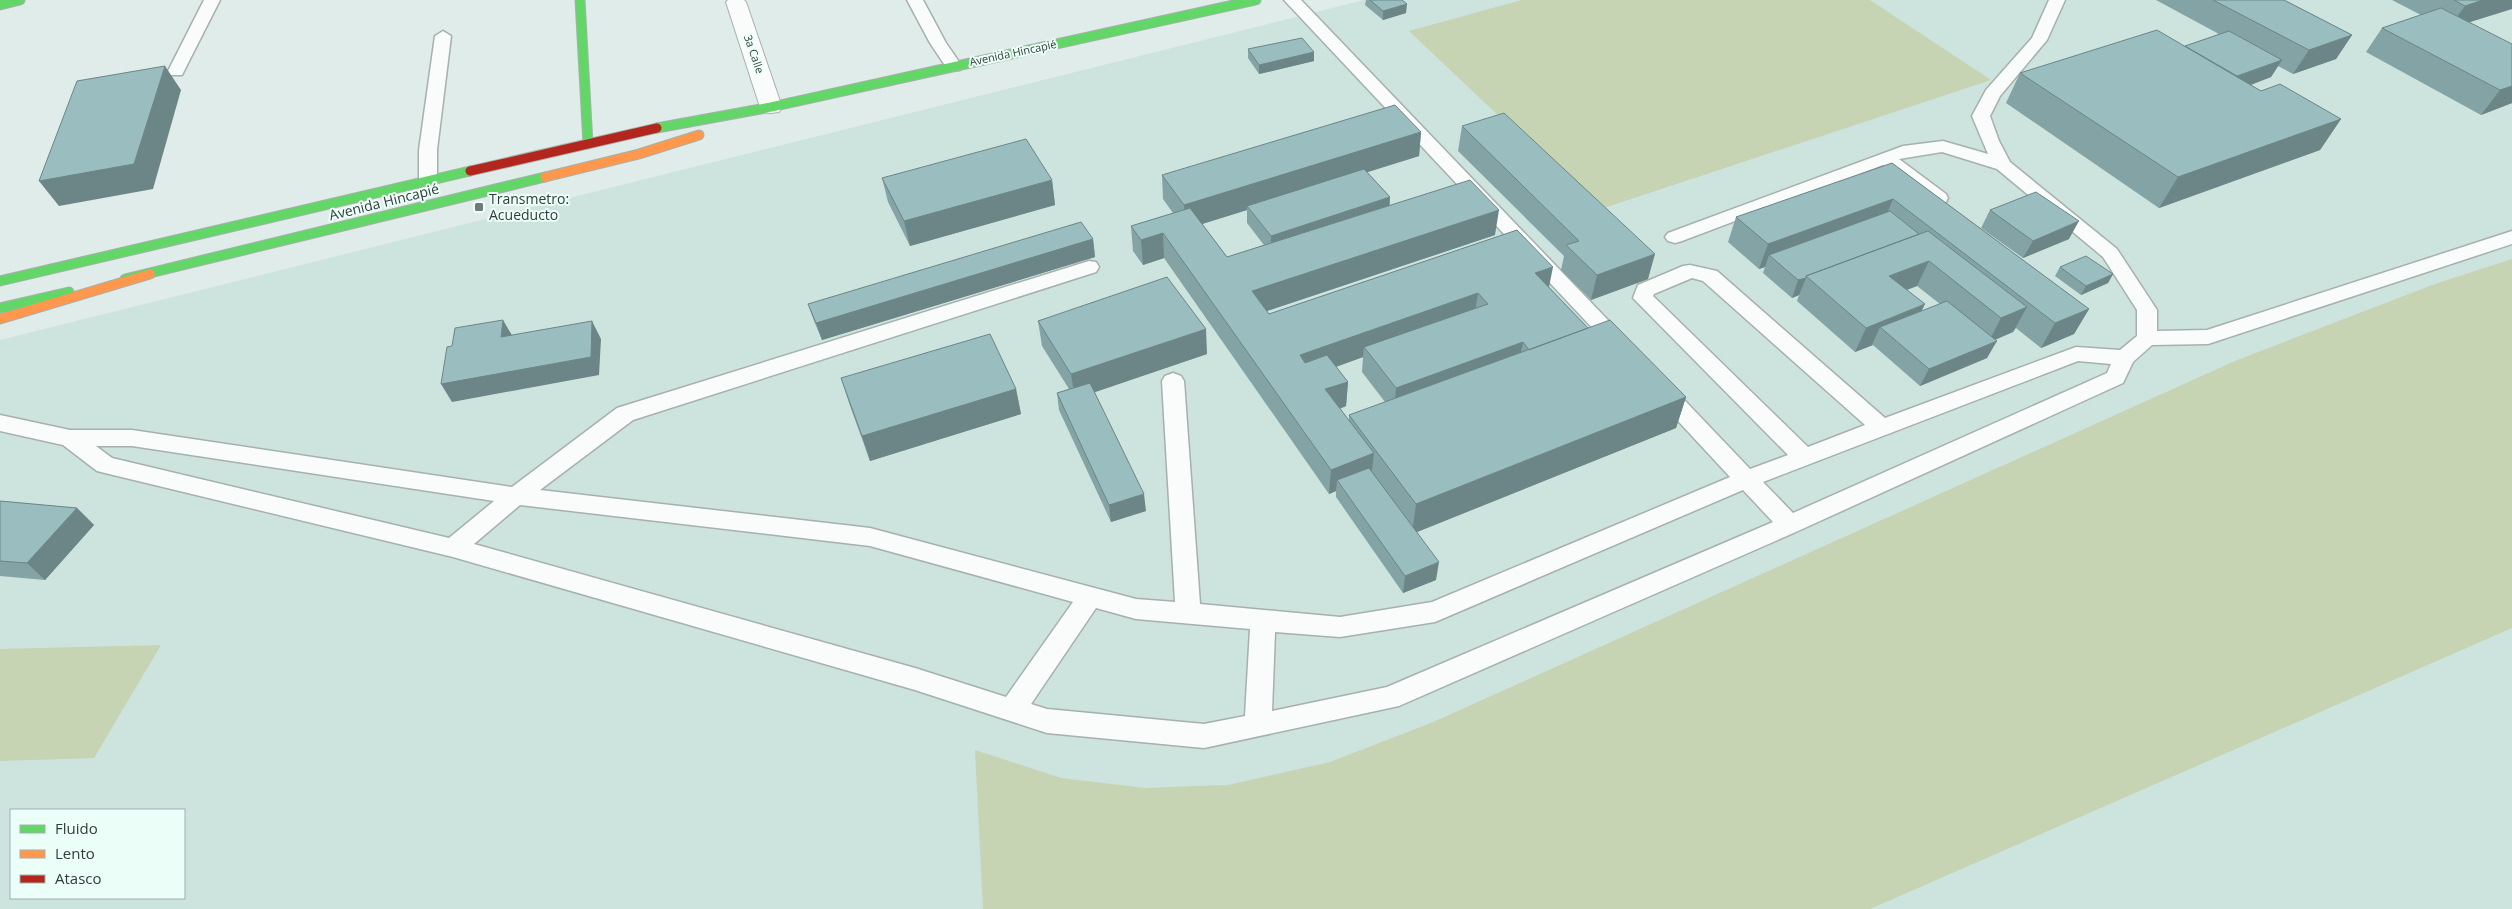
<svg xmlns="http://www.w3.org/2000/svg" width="2512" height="909" font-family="'Open Sans',sans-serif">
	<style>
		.built { fill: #cde3dd; fill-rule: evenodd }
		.green { fill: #c6d4b3 }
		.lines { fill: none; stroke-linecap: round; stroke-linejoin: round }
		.lane-casing { stroke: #a6b0ad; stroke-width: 3 }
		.street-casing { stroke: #a6b0ad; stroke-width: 2 }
		.fast-casing { stroke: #a6b0ad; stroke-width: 11 }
		.slow-casing { stroke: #a6b0ad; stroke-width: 11 }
		.jam-casing { stroke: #a6b0ad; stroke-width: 11 }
		.lane { fill: #fafcfc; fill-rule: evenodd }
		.street { fill: #fafcfc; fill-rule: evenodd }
		.fast { stroke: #63d668; stroke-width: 9 }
		.slow { stroke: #ff974d; stroke-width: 9 }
		.jam { stroke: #b3261e; stroke-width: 9 }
		.wall { fill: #84a3a4; fill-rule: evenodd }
		.shaded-wall { fill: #6c8586 }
		.building { fill: #9abebf; stroke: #6c8586 }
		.poi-dot { fill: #707a77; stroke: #ebfef8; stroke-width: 2 }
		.labels { text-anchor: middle; stroke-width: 4; stroke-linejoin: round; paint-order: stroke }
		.far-street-label { font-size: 11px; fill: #333d3a; stroke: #ebfef8 }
		.poi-label { font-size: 14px; fill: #333d3a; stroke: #ebfef8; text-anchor: start }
		.street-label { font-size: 14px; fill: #333d3a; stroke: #ebfef8 }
	</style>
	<rect width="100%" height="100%" fill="#e0ece9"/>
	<path class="built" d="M1364 0H2512V909H0V340ZM11 810H184V898H11Z"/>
	<path class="green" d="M1522 0H1870L1991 80 1598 210 1409 31Z
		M2512 259V628L1870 909H983L975 750 1061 778 1145 788 1228 785 1330 762 1431 723 2235 361 2435 284Z
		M161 645 94 758 0 761V649Z"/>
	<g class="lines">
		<g class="lane-casing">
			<path id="lane" d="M204 0H220L184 71 182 75H170L168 71Z
				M907 0H923L946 43 962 66 960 70H948L930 43Z
				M1284 0H1301L1628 341 1631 346 1628 351 1621 353 1614 351Z
				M2049 0H2065L2047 40 2000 96 1990 116 1999 141 2010 162 2117 249 2157 310V331L2207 330 2512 231V244L2208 344 2152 345 2133 362 2123 383 1798 531 1399 706 1204 748 1047 733 915 690 453 557 105 473 97 471 63 445 0 431V415L70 430H132L512 487 617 408 1089 261 1096 262 1099 267 1096 272 633 420 540 490 870 528 1136 599 1175 602 1162 381 1165 376 1173 373 1181 376 1184 381 1200 604 1340 617 1432 602 1730 477 1654 395 1651 390 1654 385 1662 382 1670 385 1750 469 1788 455 1633 298 1638 285 1683 266 1690 265 1717 271 1885 418 2076 347 2120 350 2137 336V310L2103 257 1997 169 1942 152 1899 159 1946 194 1948 198 1946 202H1932L1883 165 1682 241 1675 243 1668 241 1665 237 1668 233 1903 146 1943 141 1988 154 1972 116 1986 90 2032 38ZM1692 278 1703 281 1865 425 1808 447 1653 296 1654 294ZM2078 361 2111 364 2107 373 1793 513 1763 482ZM96 446H132L494 501 449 538 112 458ZM1743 490 1773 522 1387 687 1272 711 1275 632 1340 637 1435 622ZM520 505 870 546 1073 602 1006 697 915 668 474 544ZM1096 608 1136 619 1250 629 1245 716 1204 724 1047 709 1031 704Z
				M443 31 451 36 437 150V181L435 185H421L419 181V150L435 36Z"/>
		</g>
		<g class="street-casing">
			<path id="street" d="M728 0H744L746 2 782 107 779 112 771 113 763 112 760 107 726 2Z"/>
		</g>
		<g class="fast-casing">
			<path id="fast" d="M580 0 588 144
				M0 5 20 0
				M657 128 771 107 1256 0
				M125 279 545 177
				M0 281 470 171
				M0 308 69 292"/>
		</g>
		<g class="slow-casing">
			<path id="slow" d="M545 177 639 154 699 135
				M0 319 150 274"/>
		</g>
		<g class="jam-casing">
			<path id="jam" d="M470 171 657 128"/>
		</g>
		<use href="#lane" class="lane"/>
		<use href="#street" class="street"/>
		<use href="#fast" class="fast"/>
		<use href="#slow" class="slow"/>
		<use href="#jam" class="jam"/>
	</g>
	<path class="wall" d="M1366 0H1402L1406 13 1383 20 1365 5Z
		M2156 0H2284L2352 35 2336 59 2293 74 2278 66 2271 77 2251 85 2261 91 2341 119 2320 150 2159 208 2006 103 2020 73 2185 46 2219 34Z
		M2392 0H2512L2469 22 2512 103 2481 115 2366 52 2382 28 2421 15Z
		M1248 49 1314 52V61L1259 74 1248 58Z
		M1462 126 1648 279 1591 300 1561 270 1564 256 1458 151Z
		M1421 132 1419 156 1367 172 1390 197 1389 205 1495 235 1267 311 1269 314 1517 230 1549 287 1588 328 1686 397 1676 428 1417 532 1436 580 1403 593 1336 497V491L1329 494 1164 258 1143 265 1133 251 1131 226 1173 213 1163 199 1162 175ZM1247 210V223L1264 245 1227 257 1202 224ZM1363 357 1362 372 1385 402 1349 415V421L1340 409 1346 406 1348 382 1336 367Z
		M1892 163 2089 309 2074 334 2041 348 2016 328 2013 332 1995 339 1987 358 1920 386 1873 345 1855 352 1797 301 1799 295 1792 298 1763 273 1765 267 1759 269 1728 242 1736 217ZM1917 286 1940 304 1921 312 1906 290Z
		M882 178 1052 180 1055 205 910 246 888 202Z
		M1990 210 2069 239 2023 258 1981 228Z
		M1093 239 1095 257 822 340 814 321 808 304Z
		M2060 267 2113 274 2108 283 2081 295 2055 276Z
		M1038 321 1207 354 1094 392 1146 511 1111 522 1059 410 1057 393 1069 389 1042 346Z
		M841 378 1016 389 1021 414 870 461 849 403Z
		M0 501 77 508 94 525 45 580 0 576Z"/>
	<path class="shaded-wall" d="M2483 0H2512V9L2448 29 2465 6Z
		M1407 4 1406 13 1383 20V11Z
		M2352 35 2336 59 2293 74 2309 50Z
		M1314 52V61L1259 74V65Z
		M2282 60 2271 77 2223 95 2233 78Z
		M165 66 181 90 153 189 59 206 39 181Z
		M2512 86V103L2481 115 2500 90Z
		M2341 119 2320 150 2159 208 2178 177Z
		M1421 132 1419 156 1250 209 1247 206V210L1186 229 1184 205Z
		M1052 180 1055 205 910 246 904 221Z
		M1390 197 1389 215 1271 253V236Z
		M1893 199 1883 224 1769 255 1765 267 1759 269 1768 244Z
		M1499 210 1495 235 1252 316V291Z
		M2079 221 2069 239 2023 258 2033 241Z
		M1163 233 1164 258 1143 265 1141 240Z
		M1093 239 1095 257 822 340 816 323Z
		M1655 254 1648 279 1591 300 1597 275Z
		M1929 261 1917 286 1878 301 1889 276Z
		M1553 267 1548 292 1535 273Z
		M2113 274 2108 283 2081 295 2086 286Z
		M1806 278 1799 295 1792 298 1798 280Z
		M1478 293 1474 318 1364 347 1363 357 1299 380 1300 355Z
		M1925 304 1913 329 1880 327 1872 345H1873L1855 352 1866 328Z
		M2027 307 2013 332 1988 343 2001 318Z
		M2089 309 2074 334 2041 348 2055 323Z
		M503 320 513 337H501Z
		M592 321 601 339 599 375 452 402 441 384Z
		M1206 329 1207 354 1075 399 1071 374Z
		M1997 341 1987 358 1920 386 1929 369Z
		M1523 342 1518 367 1394 413 1396 388Z
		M1348 382 1346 406 1324 414 1325 389Z
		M1016 389 1021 414 870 461 862 436Z
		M1686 397 1676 428 1412 534 1416 504Z
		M1374 453 1371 478 1337 480 1336 491 1329 494 1331 470Z
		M1144 494 1146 511 1111 522 1109 505Z
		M77 508 94 525 45 580 27 563Z
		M1439 562 1436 580 1403 593 1405 576Z"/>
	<path class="building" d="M1370 0H1402L1407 4 1383 11Z
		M2213 0H2284L2352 35 2309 50Z
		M2454 0H2483L2465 6Z
		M2441 8 2512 44V86L2500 90 2382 28Z
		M2157 30 2261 91 2280 84 2341 119 2178 177 2020 73Z
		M2229 31 2282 60 2237 76 2185 46Z
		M1302 38 1314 52 1259 65 1248 49Z
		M165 66 134 164 39 181 77 81Z
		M1395 105 1421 132 1184 205 1162 175Z
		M1504 113 1655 254 1597 275 1566 245 1579 241 1462 126Z
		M1026 139 1052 180 904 221 882 178Z
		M1892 163 2089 309 2055 323 1893 199 1768 244 1736 217Z
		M1364 169 1390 197 1271 236 1247 206Z
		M1470 180 1499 210 1252 291 1269 314 1517 230 1553 267 1535 273 1588 328 1529 350 1523 342 1396 388 1364 347 1488 304 1478 293 1300 355 1305 363 1327 355 1348 382 1325 389 1374 453 1331 470 1163 233 1141 240 1131 226 1190 208 1227 257Z
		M2036 192 2079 221 2033 241 1990 210Z
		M1890 211 1919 234 1806 276V278L1798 280 1769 255Z
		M1081 222 1093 239 816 323 808 304Z
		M1928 231 2027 307 2001 318 1929 261 1889 276 1925 304 1866 328 1806 276Z
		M2086 256 2113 274 2086 286 2060 267Z
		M1167 277 1206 329 1071 374 1038 321Z
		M1947 301 1997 341 1929 369 1880 327Z
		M503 320 501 337 592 321 591 357 441 384 447 347 452 346 455 328Z
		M1610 320 1686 397 1416 504 1349 415Z
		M990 334 1016 389 862 436 841 378Z
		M1090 383 1144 494 1109 505 1057 393Z
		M1369 468 1439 562 1405 576 1337 480Z
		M0 501 77 508 27 563 0 561Z"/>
	<rect class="poi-dot" x="474" y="202" width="10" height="10" rx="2.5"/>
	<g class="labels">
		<g class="far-street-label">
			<text transform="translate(1013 53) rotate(-12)" y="4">Avenida Hincapié</text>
			<text transform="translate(754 54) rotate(71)" y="4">3a Calle</text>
		</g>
		<g class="poi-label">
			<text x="489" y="204">Transmetro:<tspan x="489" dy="16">Acueducto</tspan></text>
		</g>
		<g class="street-label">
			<text transform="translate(384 202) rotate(-14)" y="5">Avenida Hincapié</text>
		</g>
	</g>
	<rect x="10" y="809" width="175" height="90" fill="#ebfef8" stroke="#a1b1ac"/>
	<rect x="20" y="825" width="25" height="8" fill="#63d668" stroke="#a1b1ac"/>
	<text x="55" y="834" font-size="15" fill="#333d3a">Fluido</text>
	<rect x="20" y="850" width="25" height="8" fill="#ff974d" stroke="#a1b1ac"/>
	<text x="55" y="859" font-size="15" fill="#333d3a">Lento</text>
	<rect x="20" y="875" width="25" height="8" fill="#b3261e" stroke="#a1b1ac"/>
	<text x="55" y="884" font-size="15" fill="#333d3a">Atasco</text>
</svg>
